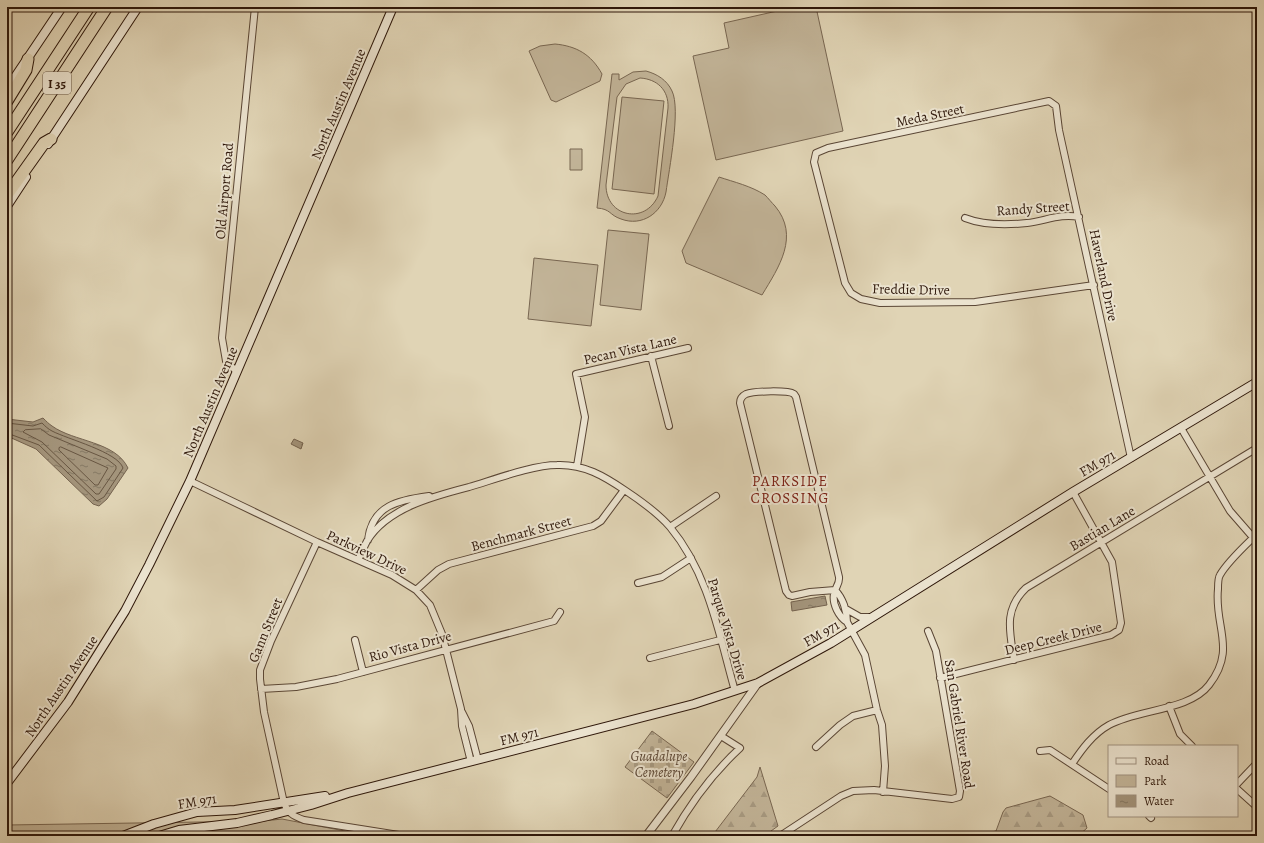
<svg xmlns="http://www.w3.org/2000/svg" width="1264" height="843" font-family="Alegreya,serif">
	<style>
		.forest { fill: url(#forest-firs); stroke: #786651 }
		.cemetery { fill: url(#cemetery-stones); stroke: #786651 }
		.green { fill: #c2b498; stroke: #786651; fill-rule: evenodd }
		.water { fill: url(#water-ripples); stroke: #74624e }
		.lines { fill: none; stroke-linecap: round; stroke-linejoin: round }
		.shore { stroke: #685642; stroke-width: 1 }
		.minor-casing { stroke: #5a4635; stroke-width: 8 }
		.tertiary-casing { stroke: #5a4635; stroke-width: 9 }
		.secondary-casing { stroke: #2e170a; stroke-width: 10 }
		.motorway-casing { stroke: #2e170a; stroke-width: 13 }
		.minor { stroke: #ebe3cf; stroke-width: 6 }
		.tertiary { stroke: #ebe3cf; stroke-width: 7 }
		.secondary { stroke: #ebe3cf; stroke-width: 8 }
		.motorway { stroke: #e0d4b5; stroke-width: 11 }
		.labels { text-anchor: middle; stroke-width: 4; stroke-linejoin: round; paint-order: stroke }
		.shield { fill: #ebe3cf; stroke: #675445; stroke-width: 1 }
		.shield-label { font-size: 13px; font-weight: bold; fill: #2e170a }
		.street-label { font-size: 14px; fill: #2e170a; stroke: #ebe3cf }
		.park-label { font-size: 14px; font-style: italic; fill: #5a4635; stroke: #ebe3cf }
		.neighbourhood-label { font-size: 15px; letter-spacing: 1px; fill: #7a1f14; stroke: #ebe3cf }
	</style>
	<defs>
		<pattern id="forest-firs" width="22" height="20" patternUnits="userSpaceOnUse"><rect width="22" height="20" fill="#c2b498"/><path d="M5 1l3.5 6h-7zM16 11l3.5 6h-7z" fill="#a79a82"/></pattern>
		<pattern id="cemetery-stones" width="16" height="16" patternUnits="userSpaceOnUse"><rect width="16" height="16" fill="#c2b498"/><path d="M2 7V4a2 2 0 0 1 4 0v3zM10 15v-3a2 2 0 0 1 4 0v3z" fill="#a79a82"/></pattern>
		<pattern id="water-ripples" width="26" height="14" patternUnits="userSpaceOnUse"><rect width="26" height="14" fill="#a3947b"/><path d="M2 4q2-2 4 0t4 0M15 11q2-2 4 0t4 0" fill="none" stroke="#857863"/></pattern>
	</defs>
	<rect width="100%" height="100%" fill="#e0d4b5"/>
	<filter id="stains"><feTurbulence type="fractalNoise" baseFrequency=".005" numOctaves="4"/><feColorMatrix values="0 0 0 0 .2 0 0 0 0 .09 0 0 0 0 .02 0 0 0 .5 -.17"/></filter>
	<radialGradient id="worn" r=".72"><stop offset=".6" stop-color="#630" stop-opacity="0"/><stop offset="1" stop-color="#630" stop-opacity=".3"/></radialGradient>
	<path class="forest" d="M760 767 778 826 771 831 772 836H712L757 777Z
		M1050 796 1083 815 1087 828 1078 836H970L996 831 1003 812 1006 808Z"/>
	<path class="cemetery" d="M652 731 694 762 667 798 625 767Z"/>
	<path class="green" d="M795 7H816L843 131 716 160 693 56 729 48 724 23Z
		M555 44C576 46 591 54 602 74L600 81 556 102 551 100 529 51 540 46Z
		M646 71C657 74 667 80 672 91 681 109 669 170 666 192 662 213 642 227 621 219 609 215 611 209 597 208L612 74H619V80L633 72ZM640 78C657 79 669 90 668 108L658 196C645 225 606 217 606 185L617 97 626 84Z
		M622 97 664 101 654 194 612 189Z
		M570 149H582V170H570Z
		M719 177C734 182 751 186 765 195 768 198 772 203 775 206 800 236 779 267 762 295L686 263 682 251Z
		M608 230 649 234 641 310 600 305Z
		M534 258 598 265 591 326 528 319Z
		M282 819 371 836H7V825L264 821Z"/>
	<path class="water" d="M43 418C46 421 49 424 52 426 74 442 115 441 128 468L107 499 99 506 93 504 36 449 7 436V419L33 422Z
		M294 439 303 443 301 449 291 444Z
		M825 596 827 605 792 611 791 602Z"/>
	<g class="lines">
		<path class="shore" d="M7 423 33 426 42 423C45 426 48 429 52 431 67 439 118 452 123 468L104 497 97 501 39 445 7 433
			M41 429 49 435 107 459 116 466V469L99 494H96L42 442 23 432 25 430Z
			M61 447 108 468 98 485H95L59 450V448Z"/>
		<g class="minor-casing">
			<path id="minor" d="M965 218C983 225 1008 225 1027 223 1045 221 1061 213 1079 217
				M1094 285 975 302 880 303 861 299 851 293 845 283 814 162 816 153 828 148 1049 101 1056 106 1059 130 1131 458
				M651 356 669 426
				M237 372 226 361 222 338 255 7
				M1181 428 1230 511 1257 542
				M577 466 585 417 576 374 688 348
				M190 481 317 542 392 575 416 590 430 605 442 634 461 709 462 726 471 762
				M670 527 716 496
				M368 540C372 505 399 500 429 496
				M317 542 271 641 260 670V679L264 712 284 803C288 813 293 816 304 820L405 836
				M358 560C361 554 364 547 367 541 387 508 434 496 469 487 493 480 533 465 557 465 584 464 604 476 626 491 641 501 658 513 670 527 709 574 719 635 735 691
				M638 583 662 577 691 558
				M416 590 438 570 449 564 593 526 601 521 624 490
				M835 590 810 592 792 596 789 595 786 591 740 403C740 399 742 396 746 394 754 391 788 390 794 394L796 397 839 577C840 584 835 587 834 594 832 604 839 617 847 622
				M835 590C843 598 847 611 847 622L865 655 877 710 882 725 885 766 883 792
				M846 609 860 617H873
				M355 640 363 672
				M650 658 720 640
				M1014 660C1010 632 1003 610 1026 588L1257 448
				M940 678 1111 635 1119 630 1121 623 1112 562 1073 492
				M261 689 296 687 337 679 554 621 560 612
				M1169 706 1180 734 1192 746
				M462 712 469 726 478 760
				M816 747 840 725 853 716 877 710
				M1040 751 1050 750 1109 789
				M1072 764C1082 749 1093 734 1109 725 1138 709 1189 711 1209 685 1237 649 1214 627 1218 589 1218 585 1218 578 1220 575 1228 561 1246 545 1257 534
				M1237 784 1257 763
				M1237 789 1257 807
				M1149 816 1151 818
				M672 836C690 804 713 773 740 748L721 736
				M780 836 841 796 853 791 874 790 952 799 959 797 960 791 936 651 928 631"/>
		</g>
		<g class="tertiary-casing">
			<path id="tertiary" d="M646 836 691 777 758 683"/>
		</g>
		<g class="secondary-casing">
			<path id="secondary" d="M7 89 62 7
				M48 144 138 7
				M7 206 26 177
				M7 783 68 702 125 611 149 565 190 481 393 7
				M123 836 154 824 197 812 235 810 325 796
				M159 836 179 830 237 823 272 815 311 805 348 793 694 704 758 683 831 643 1073 492 1257 382"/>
		</g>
		<g class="motorway-casing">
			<path id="motorway" d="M7 101 26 70 28 59
				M7 132 89 7
				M7 160 107 7
				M7 195 44 143 51 139"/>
		</g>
		<use href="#minor" class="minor"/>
		<use href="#tertiary" class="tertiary"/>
		<use href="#secondary" class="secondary"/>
		<use href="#motorway" class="motorway"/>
	</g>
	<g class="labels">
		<rect class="shield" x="43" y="72" width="28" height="22" rx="3"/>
		<g class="shield-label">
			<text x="57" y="88">I 35</text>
		</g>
		<g class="street-label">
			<text transform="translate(338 104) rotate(-67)" y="5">North Austin Avenue</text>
			<text transform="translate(930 115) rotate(-12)" y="5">Meda Street</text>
			<text transform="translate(224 191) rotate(-85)" y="5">Old Airport Road</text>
			<text transform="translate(1033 208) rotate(-4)" y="5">Randy Street</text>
			<text transform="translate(1104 275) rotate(78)" y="5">Haverland Drive</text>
			<text transform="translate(911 289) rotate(1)" y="5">Freddie Drive</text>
			<text transform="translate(630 349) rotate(-13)" y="5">Pecan Vista Lane</text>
			<text transform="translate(210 402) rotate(-67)" y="5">North Austin Avenue</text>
			<text transform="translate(1097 463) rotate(-30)" y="5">FM 971</text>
			<text transform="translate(1102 528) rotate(-31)" y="5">Bastian Lane</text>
			<text transform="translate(521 533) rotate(-15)" y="5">Benchmark Street</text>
			<text transform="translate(367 552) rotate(25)" y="5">Parkview Drive</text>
			<text transform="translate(728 629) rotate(73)" y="5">Parque Vista Drive</text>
			<text transform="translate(265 630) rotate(-68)" y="5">Gann Street</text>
			<text transform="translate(821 633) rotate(-30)" y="5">FM 971</text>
			<text transform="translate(1053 638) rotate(-14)" y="5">Deep Creek Drive</text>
			<text transform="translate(410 646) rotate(-15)" y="5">Rio Vista Drive</text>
			<text transform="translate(61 686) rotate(-56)" y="5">North Austin Avenue</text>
			<text transform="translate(960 724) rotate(81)" y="5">San Gabriel River Road</text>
			<text transform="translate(519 736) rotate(-14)" y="5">FM 971</text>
			<text transform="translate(197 801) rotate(-9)" y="5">FM 971</text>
		</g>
		<g class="park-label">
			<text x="659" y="761">Guadalupe<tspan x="659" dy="16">Cemetery</tspan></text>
		</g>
		<g class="neighbourhood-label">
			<text x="790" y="486">PARKSIDE<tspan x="790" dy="17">CROSSING</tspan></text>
		</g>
	</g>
	<rect width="1264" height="843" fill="none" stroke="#e0d4b5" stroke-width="24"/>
	<rect x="8" y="8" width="1248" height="827" fill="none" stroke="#2e170a" stroke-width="2"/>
	<rect x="12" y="12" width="1240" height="819" fill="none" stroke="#2e170a"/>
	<rect x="1108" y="745" width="130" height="72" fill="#ebe3cf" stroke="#9f9180"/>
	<rect x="1116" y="758" width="20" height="6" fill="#ebe3cf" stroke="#9f9180"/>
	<text x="1144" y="765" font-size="12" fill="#2e170a">Road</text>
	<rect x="1116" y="775" width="20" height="12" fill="#c2b498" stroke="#9f9180"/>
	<text x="1144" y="785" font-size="12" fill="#2e170a">Park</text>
	<rect x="1116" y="795" width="20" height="12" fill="url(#water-ripples)" stroke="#9f9180"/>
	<text x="1144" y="805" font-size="12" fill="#2e170a">Water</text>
	<rect width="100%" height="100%" filter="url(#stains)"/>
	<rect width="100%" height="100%" fill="url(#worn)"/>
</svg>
